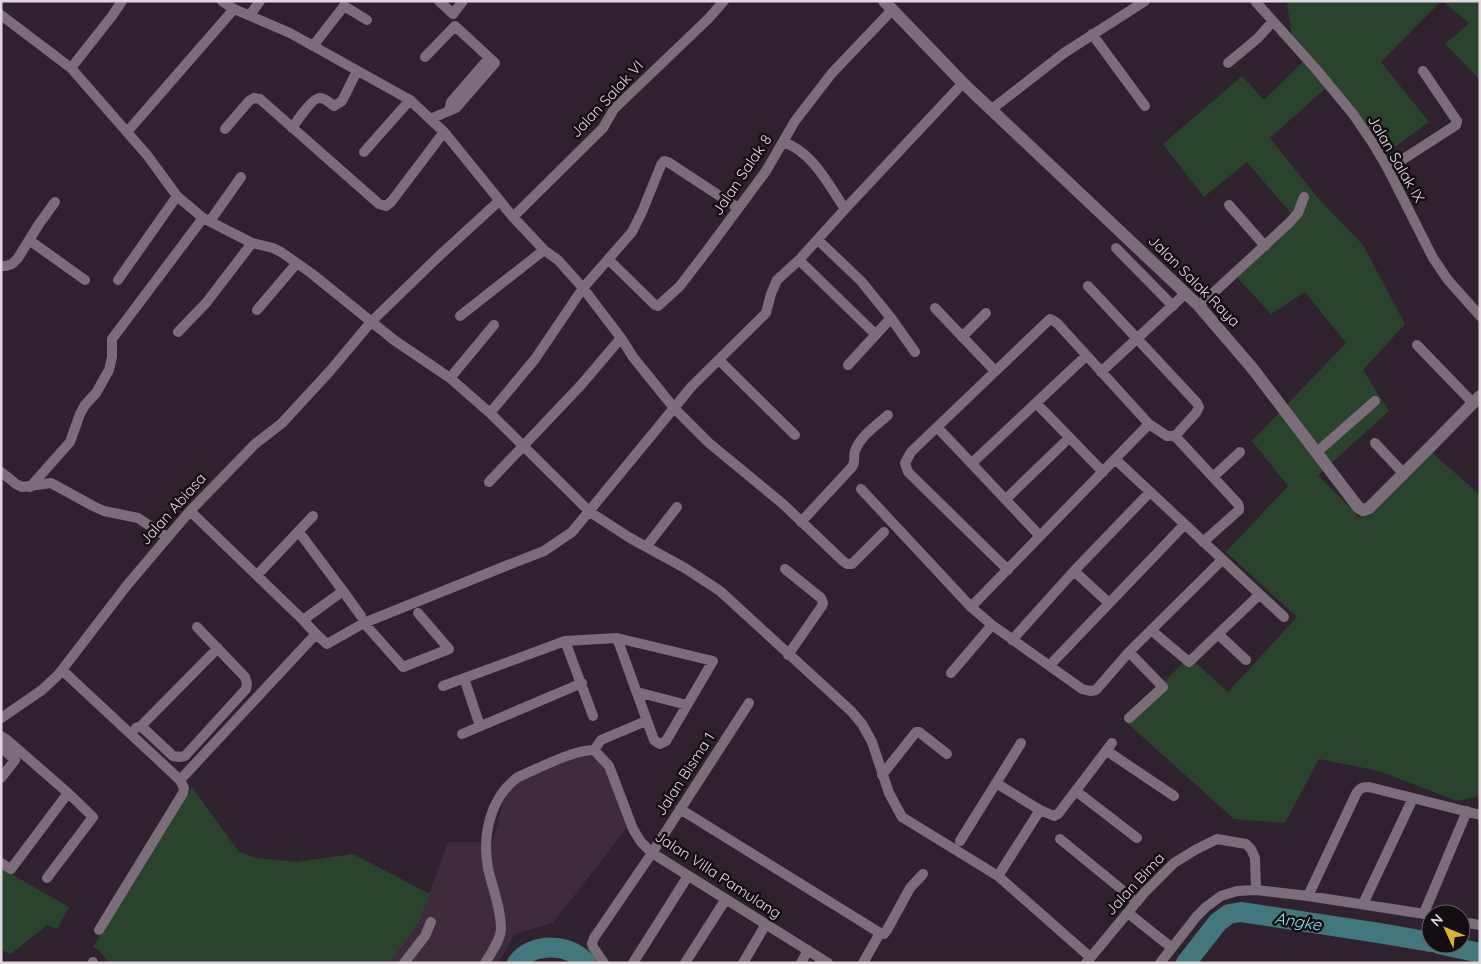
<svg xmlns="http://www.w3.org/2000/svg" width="1481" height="964" font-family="Quicksand,sans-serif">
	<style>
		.built { fill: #3e2c3d }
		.green { fill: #2a432d }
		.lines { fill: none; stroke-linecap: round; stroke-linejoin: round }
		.river { stroke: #42787d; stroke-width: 20 }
		.minor { stroke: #7d6d7b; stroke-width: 10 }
		.tertiary { stroke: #7d6d7b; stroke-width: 12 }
		.labels { text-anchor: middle; stroke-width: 5; stroke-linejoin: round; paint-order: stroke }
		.street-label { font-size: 15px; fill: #e0d7df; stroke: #140e13 }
		.water-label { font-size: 16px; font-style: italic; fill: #8be5ef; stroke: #140e13 }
	</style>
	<rect width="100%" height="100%" fill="#2f222e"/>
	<path class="built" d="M578 750 607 764 629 825 553 923 515 934 498 963H390L419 922 448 842H493L509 778Z"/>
	<path class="green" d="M1290 1H1441L1381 62 1429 122 1388 152 1328 86 1270 138 1318 198 1363 245 1405 324 1363 370 1389 411 1318 475 1359 517 1428 449 1480 495V796L1457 801 1379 771 1319 759 1285 823 1234 819 1125 721 1189 657 1228 692 1297 617 1226 552 1288 486 1252 441 1346 343 1305 292 1271 314 1234 274 1295 218 1247 162 1204 197 1163 144 1242 76 1264 100 1310 55 1292 37 1287 4Z
		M1442 1H1480V80L1445 44 1469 23Z
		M192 787 239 852 257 858 296 862 353 854 430 894 419 922 390 963H108L101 952 93 947Z
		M1 868 69 907 57 929 47 925 11 954 1 950Z"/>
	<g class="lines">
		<path class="river" d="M1439 944 1480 953
			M517 963C532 942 571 943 586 963
			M1186 963 1218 922 1229 914 1241 912 1379 933 1431 942"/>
		<path class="minor" d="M122 1 112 16 71 68 147 155 177 196 203 218 252 243 273 248 281 252 311 273 394 340 450 378 490 413 590 512 630 538 685 568 720 591 851 711 862 724 872 742 889 793 902 817 998 876 1090 957
			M222 1 234 9 290 33 410 100 444 132 513 217 544 250 558 260 583 288 621 338 633 357 674 408 709 443 783 504 843 561 847 564H852L884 532
			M439 1 453 14 463 1
			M1255 1 1315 68 1353 114 1374 145 1388 169 1433 258 1448 280 1480 316
			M1 15 71 68
			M250 15 260 1
			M1092 34 1145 106
			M313 46 344 6 367 20
			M425 57 455 26 495 63 456 108 430 119
			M1228 63 1258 38 1273 21
			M992 109 1064 53 1145 1
			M449 111 451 102 489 58
			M292 128C297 121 313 97 320 98 325 98 330 103 334 106L342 101 357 71
			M225 129 249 101 254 98 260 99 379 204 386 206 391 202 444 132
			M127 132 234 9
			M783 142C813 152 828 184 845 209
			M364 152 410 100
			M1388 169 1456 125 1457 121 1423 71
			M1229 205 1265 246
			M513 217 603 128 614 109 708 19 724 1
			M210 221 241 177
			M29 240 85 280
			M818 240 861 281 891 318 915 352
			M1116 248 1173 306
			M609 260 655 305 658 306 680 286 709 248 766 171 795 121 832 73 893 9
			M799 260 871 330
			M1 266H6L12 264 18 258 39 224 55 202
			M118 280 177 196
			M1088 286 1197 403 1199 407 1196 413 1175 436
			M1199 306 1289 223 1298 213 1304 197
			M935 308 995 371
			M257 310 297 263
			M460 316 544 250
			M178 332 206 303 252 243
			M962 337 986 313
			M1417 345 1473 403
			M719 360 795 435
			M848 365 891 318
			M1101 372 1186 293
			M450 378 494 325
			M1036 403 1103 472
			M490 413 535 359 583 288 632 232 642 212 661 165 664 161 668 162 738 208
			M937 427 1040 536
			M1375 443 1404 474
			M1317 452 1375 401
			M1115 459 1284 617
			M972 463 1086 356
			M1 472 16 484 22 487 51 483 93 506 104 511 138 518 167 537
			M1213 477 1240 452
			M489 482 581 385 621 338
			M30 487 70 442 80 414 85 405 96 393 109 370 112 357V339L203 218
			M861 489 971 607 992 625 1082 689 1090 691 1096 690 1129 652 1222 560
			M1006 499 1069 438
			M801 522 852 467C856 461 853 457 855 451 860 436 877 425 888 415
			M302 536 343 591 303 620
			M646 547 677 507
			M785 569 821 598 823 603 822 606 788 655
			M1008 570 908 472 905 463 911 452 1050 319 1054 321 1058 324 1149 424 1167 436H1175L1238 504 1239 507V510L1203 542
			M1074 571 1109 603
			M257 575 313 516
			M343 591 361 616
			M971 607 1149 424
			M364 623 403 667 449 649 418 613
			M1151 630 1189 662 1259 595
			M316 634 327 644 364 623 508 565 544 551 572 532 692 386 766 313 771 294 777 280 799 260 845 209 963 83
			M1218 634 1246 660
			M1012 640 1074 571 1149 493
			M565 641 593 716
			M1050 665 1184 525
			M62 670 180 780 184 788 183 793 99 930
			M951 673 992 625
			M464 678 480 726
			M443 686 565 641 617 638 713 661 666 741 660 744 654 740 617 638
			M637 692 687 705
			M1 718 42 690 58 675 128 584 190 511 255 444 282 423 330 371 371 322 438 257 499 201
			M1129 718 1163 687 1129 652
			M141 726 173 756 179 757 185 756 246 689 247 684 245 677 197 627
			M136 728 141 726 218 648
			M462 734 582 683
			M1 736 6 739 68 793 93 817 47 878
			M1 747 15 760 1 778
			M594 750 601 740 646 721
			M1107 751 1174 796
			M882 775 916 732H919L947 754
			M180 780 316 634 303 620 190 511
			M996 783 1040 810
			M1076 791 1137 838
			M680 809 880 933 863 963
			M1060 839 1137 902
			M960 841 1021 743
			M1 863 11 869 68 793
			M998 876 1040 810 1054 816 1058 814 1112 743
			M1308 896 1356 794C1360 788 1362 787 1369 787L1480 815
			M1363 904 1413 798
			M1128 913 1172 948
			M1424 913 1467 811
			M1461 922 1480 925
			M880 933 884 934 887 930 910 888 923 874
			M93 962V963
			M404 963 425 936 431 922
			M485 963C491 953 501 940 501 928 501 908 492 887 488 868 482 836 490 797 518 777 537 769 575 749 594 750L609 766 633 829 641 842 652 853 828 963
			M604 963 593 947 592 944 594 938 652 853 749 703
			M633 963 688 876
			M685 963 726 899
			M743 963 766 924
			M801 963 808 950
			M1086 963 1144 893 1174 863 1195 850 1217 839 1246 844 1251 849 1255 858 1256 890
			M1160 963 1197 916 1206 907 1221 896 1237 891 1256 890 1308 896 1431 915"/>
		<path class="tertiary" d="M884 1 963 83 1199 306 1253 369 1358 507 1363 510 1369 508 1433 444 1480 396"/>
	</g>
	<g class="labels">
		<g class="street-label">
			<text transform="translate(607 99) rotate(-47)" y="5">Jalan Salak VI</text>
			<text transform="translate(1396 159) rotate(60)" y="5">Jalan Salak IX</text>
			<text transform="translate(742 175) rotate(-56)" y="5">Jalan Salak 8</text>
			<text transform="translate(1194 281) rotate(45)" y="5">Jalan Salak Raya</text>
			<text transform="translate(173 509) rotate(-48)" y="5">Jalan Abiasa</text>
			<text transform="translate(685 774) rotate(-57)" y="5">Jalan Bisma 1</text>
			<text transform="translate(718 875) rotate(33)" y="5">Jalan Villa Pamulang</text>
			<text transform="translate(1135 884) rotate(-47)" y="5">Jalan Bima</text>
		</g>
		<g class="water-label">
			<text transform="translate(1298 921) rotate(9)" y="6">Angke</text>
		</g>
	</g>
	<rect width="1481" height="964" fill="none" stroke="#e0d7df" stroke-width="5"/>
	<g transform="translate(1446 929) rotate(314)"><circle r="24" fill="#140e13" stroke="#665e65"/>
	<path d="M0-4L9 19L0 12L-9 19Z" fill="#d9b334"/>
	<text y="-8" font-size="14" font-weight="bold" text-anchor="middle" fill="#e0d7df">N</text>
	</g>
</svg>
